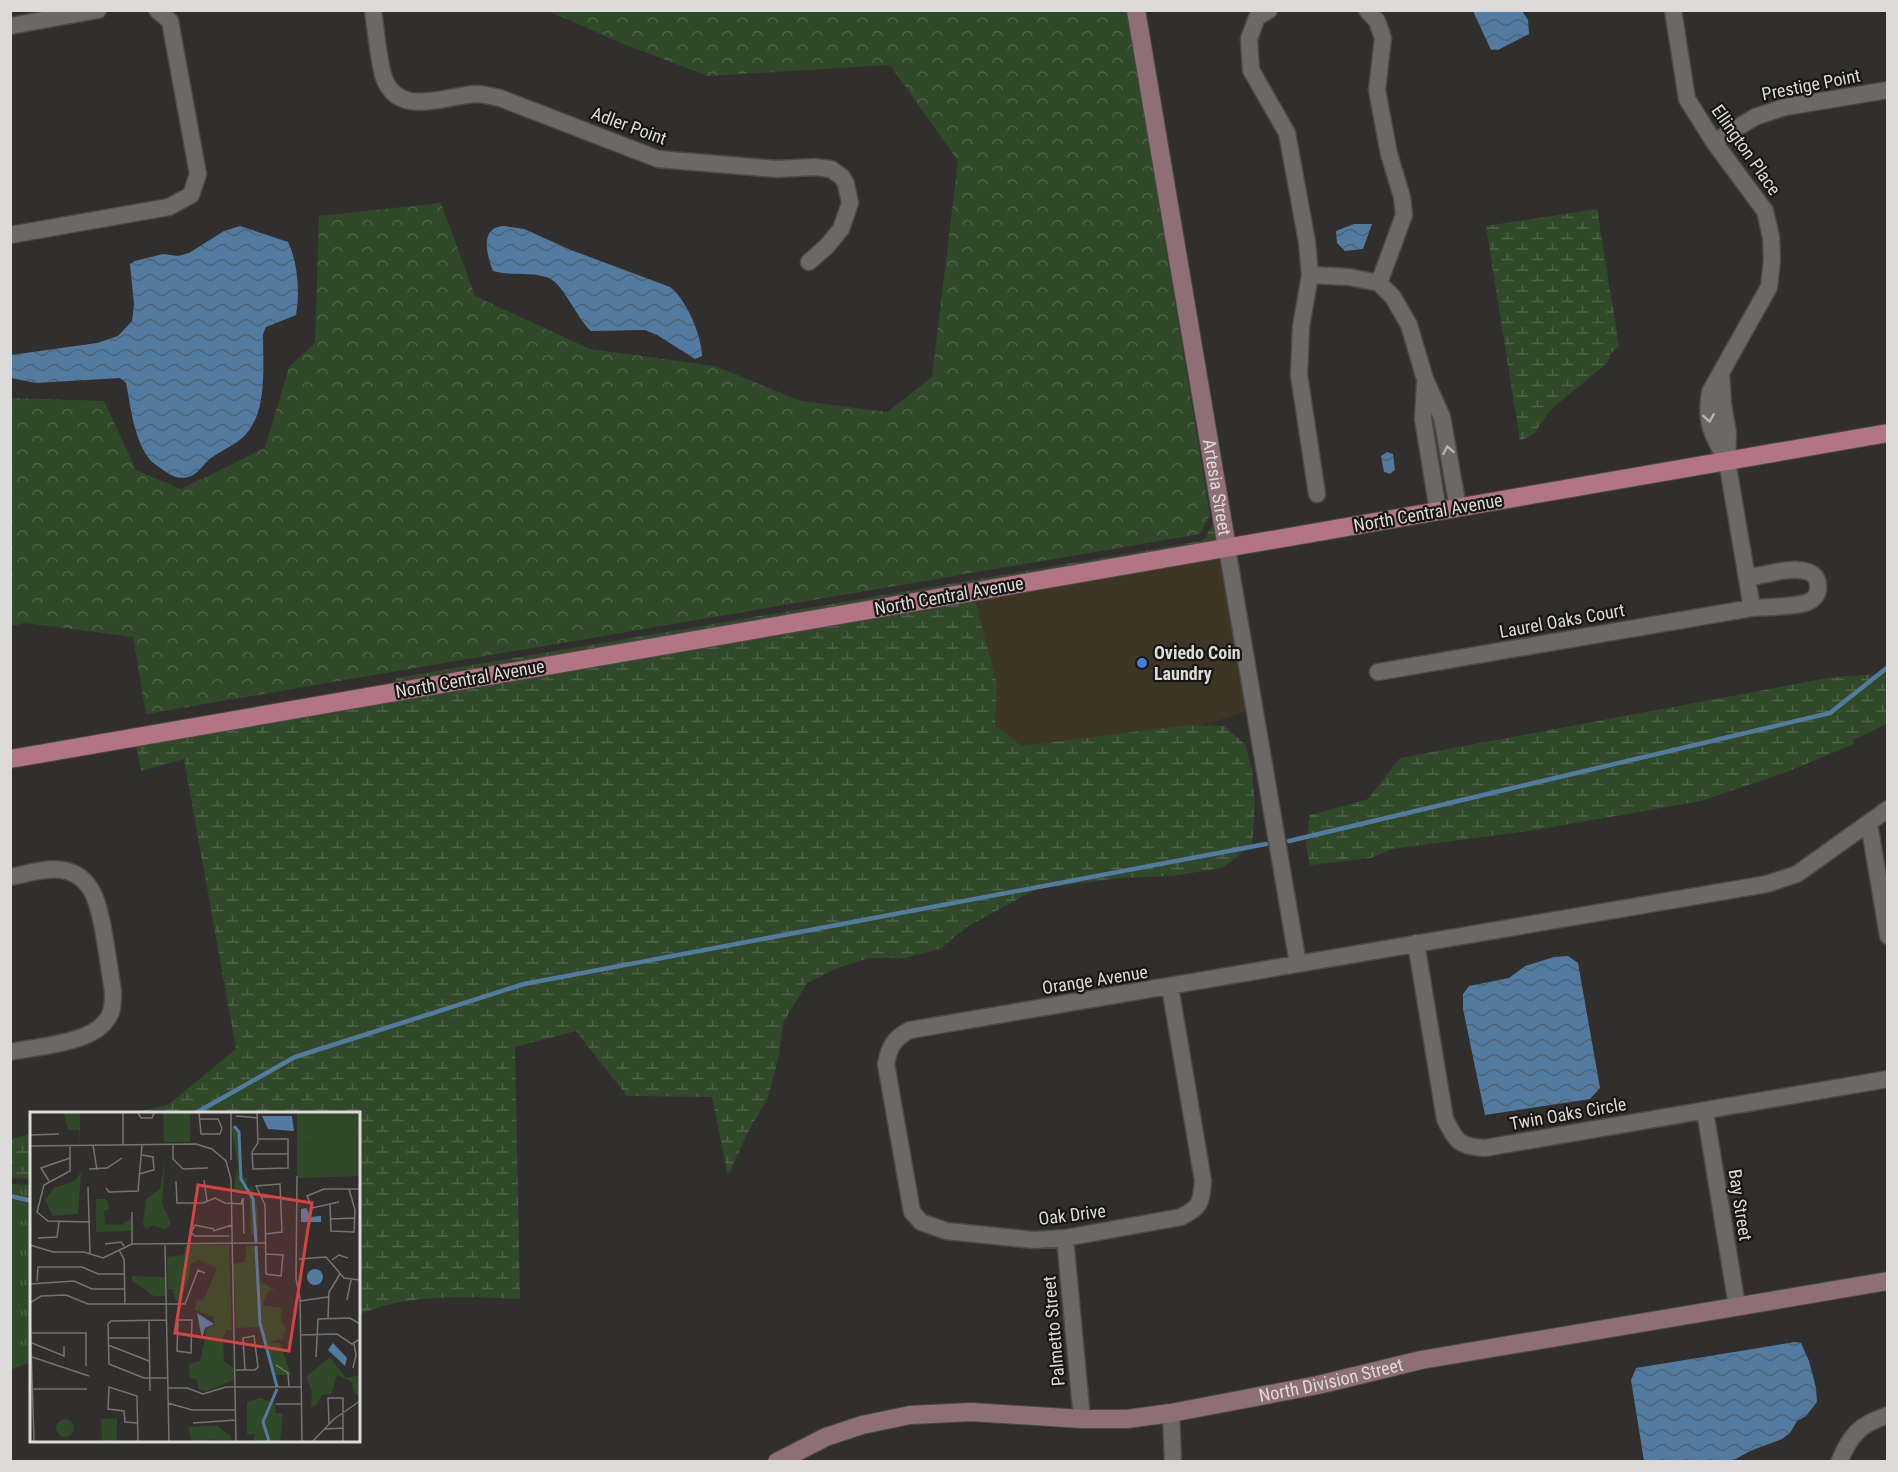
<svg xmlns="http://www.w3.org/2000/svg" width="1898" height="1472" font-family="'Roboto Condensed',sans-serif">
	<style>
		.commercial { fill: #3e3625 }
		.forest { fill: url(#forest-crowns) }
		.wetland { fill: url(#wetland-marsh) }
		.park { fill: url(#park-tufts) }
		.water { fill: url(#water-waves) }
		.lines { fill: none; stroke-linecap: round; stroke-linejoin: round }
		.stream { stroke: #527b9f; stroke-width: 4.5 }
		.street-casing { stroke: #4c4a48; stroke-width: 19 }
		.secondary-casing { stroke: #4c4a48; stroke-width: 20 }
		.primary-casing { stroke: #4c4a48; stroke-width: 20 }
		.street { stroke: #6b6866; stroke-width: 16 }
		.secondary { stroke: #8e6f75; stroke-width: 18 }
		.primary { stroke: #b27583; stroke-width: 18 }
		.oneway { stroke: #b4b3b1 }
		.shop-dot { fill: #3f7fe0; stroke: #181716; stroke-width: 2 }
		.labels { text-anchor: middle; stroke-width: 4.5; stroke-linejoin: round; paint-order: stroke }
		.street-label { font-size: 18px; fill: #dcdbd9; stroke: #181716 }
		.poi-label { font-size: 18px; font-weight: bold; fill: #dcdbd9; stroke: #181716; text-anchor: start }
		.inset-river { fill: none; stroke: #527b9f; stroke-width: 3 }
		.inset-road { fill: none; stroke: #757472; stroke-width: 1.5 }
		.view { fill: #d74343; fill-opacity: 0.15; stroke: #d74343; stroke-width: 3 }
		.inset-edge { fill: none; stroke: #dcdbd9; stroke-width: 3 }
	</style>
	<defs>
		<pattern id="forest-crowns" width="20" height="18" patternUnits="userSpaceOnUse" patternTransform="scale(1.5)"><rect width="20" height="18" fill="#304928"/><path d="M2 6a3 3 0 1 1 6 0M12 15a3 3 0 1 1 6 0" fill="none" stroke="#4d6347"/></pattern>
		<pattern id="wetland-marsh" width="20" height="14" patternUnits="userSpaceOnUse" patternTransform="scale(1.5)"><rect width="20" height="14" fill="#304928"/><path d="M1 5h8M5 5V1M11 12h8M15 12V8" fill="none" stroke="#4d6347"/></pattern>
		<pattern id="park-tufts" width="24" height="20" patternUnits="userSpaceOnUse" patternTransform="scale(1.5)"><rect width="24" height="20" fill="#304928"/><path d="M3 7l-1-3M5 7V3M7 7l1-3M15 17l-1-3M17 17v-4M19 17l1-3" fill="none" stroke="#4d6347"/></pattern>
		<pattern id="water-waves" width="16" height="10" patternUnits="userSpaceOnUse" patternTransform="scale(1.5)"><rect width="16" height="10" fill="#527b9f"/><path d="M0 5q4-4 8 0t8 0" fill="none" stroke="#4c6479"/></pattern>
	</defs>
	<rect width="100%" height="100%" fill="#312f2d"/>
	<path class="commercial" d="M1221 556 1247 711 1199 726 1022 746 995 727 997 684 975 599Z"/>
	<path class="forest" d="M548 11H1127L1210 515 1200 534 146 714 133 637 26 623 11 626V398L104 401 136 470 181 489 265 448 289 367 315 343 319 216 441 203 475 296 590 349 715 366 801 401 887 412 932 377 958 161 890 65 708 76 626 45Z"/>
	<path class="wetland" d="M1597 209 1619 346 1610 354V358L1604 366 1550 410 1534 434 1520 441 1486 226Z
		M1214 521 1218 542 395 685 396 678 1201 541 1206 537Z
		M975 599 997 684 995 726 1022 746 1190 725 1224 726 1245 744 1252 770 1255 808 1252 845 1222 868 1172 876 1119 878 1036 889 967 927 940 949 905 958H869L835 969 807 983 783 1023 779 1056 768 1097 747 1134 728 1176 712 1097 627 1096 576 1031 515 1047 520 1299C469 1297 405 1293 359 1315L358 1114H128L168 1105 236 1049 184 759 141 771 136 745Z
		M1887 671V724L1853 740 1854 744 1787 772 1701 801 1535 830 1392 849 1371 858 1310 865 1306 845 1310 815 1368 799 1400 758 1833 677 1881 674Z
		M31 1134V1179L11 1178V1139Z"/>
	<path class="park" d="M11 1184 31 1185 32 1361 11 1370Z"/>
	<path class="water" d="M1473 11H1522L1528 20 1529 34 1498 50H1491Z
		M1354 224H1372L1363 249 1345 251 1337 243 1336 231Z
		M240 226 288 242C298 263 300 292 296 315L266 327 263 334C263 358 266 397 255 420 244 443 230 445 211 458 204 463 200 472 191 476 181 480 174 477 166 472 161 468 155 465 151 461 134 441 131 408 126 383L120 378 36 383 11 378V355L97 343 118 336 132 321 134 304 130 264 135 261 163 254 178 256 189 253 224 231Z
		M503 226 524 229 571 250 670 287C686 299 702 336 702 356L695 359 657 335 645 330 591 331C576 318 563 281 546 277 529 272 511 276 493 271 487 255 479 228 503 226Z
		M1387 452 1393 454 1395 470 1390 474 1384 472 1381 456Z
		M1568 956 1578 963 1600 1088 1590 1099 1485 1115 1463 1009V994L1469 986 1509 978 1525 966 1554 957Z
		M1795 1342 1801 1343 1809 1361 1816 1388 1817 1402 1806 1416 1797 1421 1790 1433 1782 1439 1750 1451 1732 1461H1644L1631 1380 1636 1368Z"/>
	<g class="lines">
		<path class="stream" d="M1289 841 1830 713 1888 667
			M194 1114 295 1057 524 984 1266 844
			M10 1196 32 1201"/>
		<g class="street-casing">
			<path id="street" d="M373 10C376 32 378 55 383 75 397 120 446 95 477 94 485 94 493 97 500 98L658 159 777 169 814 167 831 169 842 177 846 184 850 203 841 229 827 246 809 262
				M1269 10 1257 17 1249 39 1251 70 1287 133 1307 242 1310 275 1301 327 1299 375 1317 494
				M1367 10 1377 21 1383 38 1377 90 1389 154 1402 197 1404 215 1379 283
				M1673 10 1687 99 1714 142 1765 211 1771 237 1772 260 1769 287 1710 392C1705 422 1712 435 1727 461
				M10 26 98 10
				M1714 142 1755 117 1785 107 1888 90
				M10 235 169 207 191 195 198 174 170 21 157 10
				M1310 275 1349 277 1379 283 1393 297 1409 325 1425 379 1442 417 1458 508
				M1721 374 1723 404 1728 433 1727 461 1752 608
				M1425 383 1423 419 1438 511
				M1227 548 1298 964
				M1378 672 1752 608C1765 607 1797 607 1808 602 1813 600 1818 595 1818 589 1821 556 1765 575 1747 578
				M1869 823 1888 936
				M10 877C26 874 46 867 62 870 96 875 100 912 105 940 108 957 110 974 113 991 113 1002 113 1014 105 1022 89 1043 36 1047 10 1052
				M1416 943 1445 1119C1456 1141 1459 1147 1485 1148L1888 1079
				M1170 987 1203 1181C1201 1203 1201 1207 1181 1217L1065 1238 1034 1240 946 1231 921 1222 912 1212 886 1064C889 1047 894 1038 910 1030L1767 884 1797 874 1888 809
				M1705 1111 1737 1306
				M1065 1238 1082 1419
				M1171 1413 1173 1462
				M1839 1462C1851 1434 1859 1425 1888 1415"/>
		</g>
		<g class="secondary-casing">
			<g id="secondary">
				<path id="s1" d="M1136 10 1227 548"/>
				<path id="s2" d="M777 1462 826 1437 862 1425 910 1415 971 1412 1082 1419H1127L1171 1413 1318 1385 1421 1360 1888 1281"/>
			</g>
		</g>
		<g class="primary-casing">
			<path id="primary" d="M10 759 1888 433"/>
		</g>
		<use href="#street" class="street"/>
		<use href="#secondary" class="secondary"/>
		<use href="#primary" class="primary"/>
	</g>
	<defs><path id="oneway-chevron" d="M-2-3.5L2.5 0L-2 3.5" fill="none" stroke-width="1.6" stroke-linecap="round" stroke-linejoin="round" transform="scale(1.5)"/></defs>
	<g class="oneway">
		<use href="#oneway-chevron" transform="translate(1709 418) rotate(81)"/>
		<use href="#oneway-chevron" transform="translate(1448 450) rotate(-100)"/>
	</g>
	<circle class="shop-dot" cx="1142" cy="663" r="6"/>
	<g class="labels">
		<g class="street-label">
			<text transform="translate(1811 85) rotate(-11)" y="6">Prestige Point</text>
			<text transform="translate(629 126) rotate(20)" y="6">Adler Point</text>
			<text transform="translate(1746 150) rotate(55)" y="6">Ellington Place</text>
			<text dy="6" stroke="none"><textPath href="#s1" startOffset="484">Artesia Street</textPath></text>
			<text transform="translate(1428 513) rotate(-10)" y="6">North Central Avenue</text>
			<text transform="translate(949 596) rotate(-10)" y="6">North Central Avenue</text>
			<text transform="translate(1562 621) rotate(-10)" y="6">Laurel Oaks Court</text>
			<text transform="translate(470 679) rotate(-10)" y="6">North Central Avenue</text>
			<text transform="translate(1095 980) rotate(-9)" y="6">Orange Avenue</text>
			<text transform="translate(1568 1114) rotate(-10)" y="6">Twin Oaks Circle</text>
			<text transform="translate(1740 1205) rotate(81)" y="6">Bay Street</text>
			<text transform="translate(1072 1215) rotate(-7)" y="6">Oak Drive</text>
			<text transform="translate(1054 1331) rotate(-95)" y="6">Palmetto Street</text>
			<text dy="6" stroke="none"><textPath href="#s2" startOffset="567">North Division Street</textPath></text>
		</g>
		<g class="poi-label">
			<text x="1154" y="659">Oviedo Coin<tspan x="1154" dy="21">Laundry</tspan></text>
		</g>
	</g>
	<g transform="translate(30 1112)">
		<rect width="330" height="330" fill="#312f2d"/>
		<path d="M284 31 302 36 304 41 296 53 267 61V32ZM26 316a9 9 0 1 1 18 0a9 9 0 1 1-18 0Z" fill="#304928"/>
		<path d="M133 1H160V30H134ZM267 1H330V7L318 31 304 38 284 31 267 32ZM66 87H76L80 97 74 99 75 112 91 113 101 107V119L66 120ZM156 133H199L202 218H196L193 226 194 250 204 256 203 268 177 279 169 278 167 268 160 266 159 252 170 249 177 217 185 213 183 205 165 198 166 189 174 187 187 156 169 148 161 152 159 166 149 190 145 188 143 177H138L137 145 154 143ZM102 164 135 165 136 184H124L102 169ZM87 306V329H72L71 307ZM177 314 181 329H162L158 315Z" fill="#304928"/>
		<path d="M34 1H50V33L49 18H38ZM330 7V64L268 66 267 61 296 53 304 38 318 31ZM201 13 208 21 209 65 217 66V79H203L208 53ZM135 49 132 92 141 111 135 118 123 113 116 117 113 113 116 87 130 77ZM51 60 48 102 23 104 15 88 24 76 45 69ZM222 74 228 98V129L221 121 219 76ZM216 134H226L231 170 245 178 239 179 232 193 252 196 251 208 256 216 253 227 237 231 236 238 229 215 206 216 203 152 215 150ZM300 245 316 266 330 263V284L324 280 322 270 307 263 301 282 292 283 287 293 281 295 282 280 276 265ZM231 286 245 292 246 301H253L250 329H223L225 322H217V290ZM188 314 200 324 201 329 179 327 177 314Z" fill="#304928"/>
		<path d="M238 231H250L261 263H245L236 240Z" fill="#304928"/>
		<path d="M232 4H262L264 19 238 17ZM276 96 281 105 291 104V110H271V97ZM277 165a8 8 0 1 1 16 0a8 8 0 1 1-16 0ZM167 201 184 212 175 216 172 227ZM303 231 317 246 315 254 298 238Z" fill="#527b9f"/>
		<path class="inset-river" d="M204 14 209 20 211 67 223 87 226 130M226 134 230 211 247 275M239 329 233 310 247 277"/>
		<path class="inset-road" d="M93 1V33M108 1 111 6H122L124 1M169 1 171 22H190L192 16M201 1V48M227 1 228 31 222 40 223 57 258 56V27H229M206 4 228 6M169 7H188L192 16M0 23 29 22M143 32V47L153 57 178 56M63 33 67 58M0 34 166 32 182 37 196 49 201 67 206 329M40 34V59L14 73 7 100 18 109 60 110M222 42H259M59 57 77 56 92 46M109 62 124 58 123 45 112 43M267 64 266 167 270 186 272 329M174 68 177 89M19 69 11 56 40 46M146 69 147 91H173L185 86 195 91 213 92M58 75 60 142M76 76 79 80 108 79 112 33M232 85H252M309 90 282 96 277 84 294 77H330M211 92 213 86 214 122M300 92 301 119 324 120 325 98 319 77M102 100V132M300 107 325 106M184 117 165 113 161 121 165 124H199M183 119 202 113M235 122 252 120 250 72 226 74 235 93 236 162 251 164 253 143 236 142M8 126 27 125 29 110M75 132 91 130 94 134M0 133 23 140H54L73 146 102 132 236 131M135 133 139 329M89 138 94 147 95 192M269 147 296 145 314 166 330 168M302 148 309 143 318 146M7 169 8 155H52L68 162H94M0 172 44 169 62 177H95M317 188 321 168M270 189 298 185M0 191 11 184 36 183 58 192H155L168 158 175 161M0 200 4 329M298 206 299 180 310 162M119 208 120 279M137 208 81 209 78 212 79 252 114 266H138M148 208H162L161 241 147 239ZM2 221H56V254M271 223 307 222 322 232 330 227M78 226H119M2 231 34 244V234M78 233 119 249M2 245 59 264M286 245 288 207 320 206 330 212M246 253 258 261 259 275M323 256 326 243 324 232M206 258H225L228 255 224 224 213 226 215 258M138 276H157L173 282 196 275H271M3 277H57M138 291 162 298H206M246 292H271M108 311 95 310 94 299 78 297 79 275 107 284V286L108 329M163 311 206 308M299 312 298 286H313V329M294 317 313 316M283 329 304 307 330 289"/>
		<path class="view" d="M168 73 282 91 259 239 145 221Z"/>
		<rect width="330" height="330" class="inset-edge"/>
	</g>
	<rect width="1898" height="1472" fill="none" stroke="#dcdbd9" stroke-width="24"/>
</svg>
